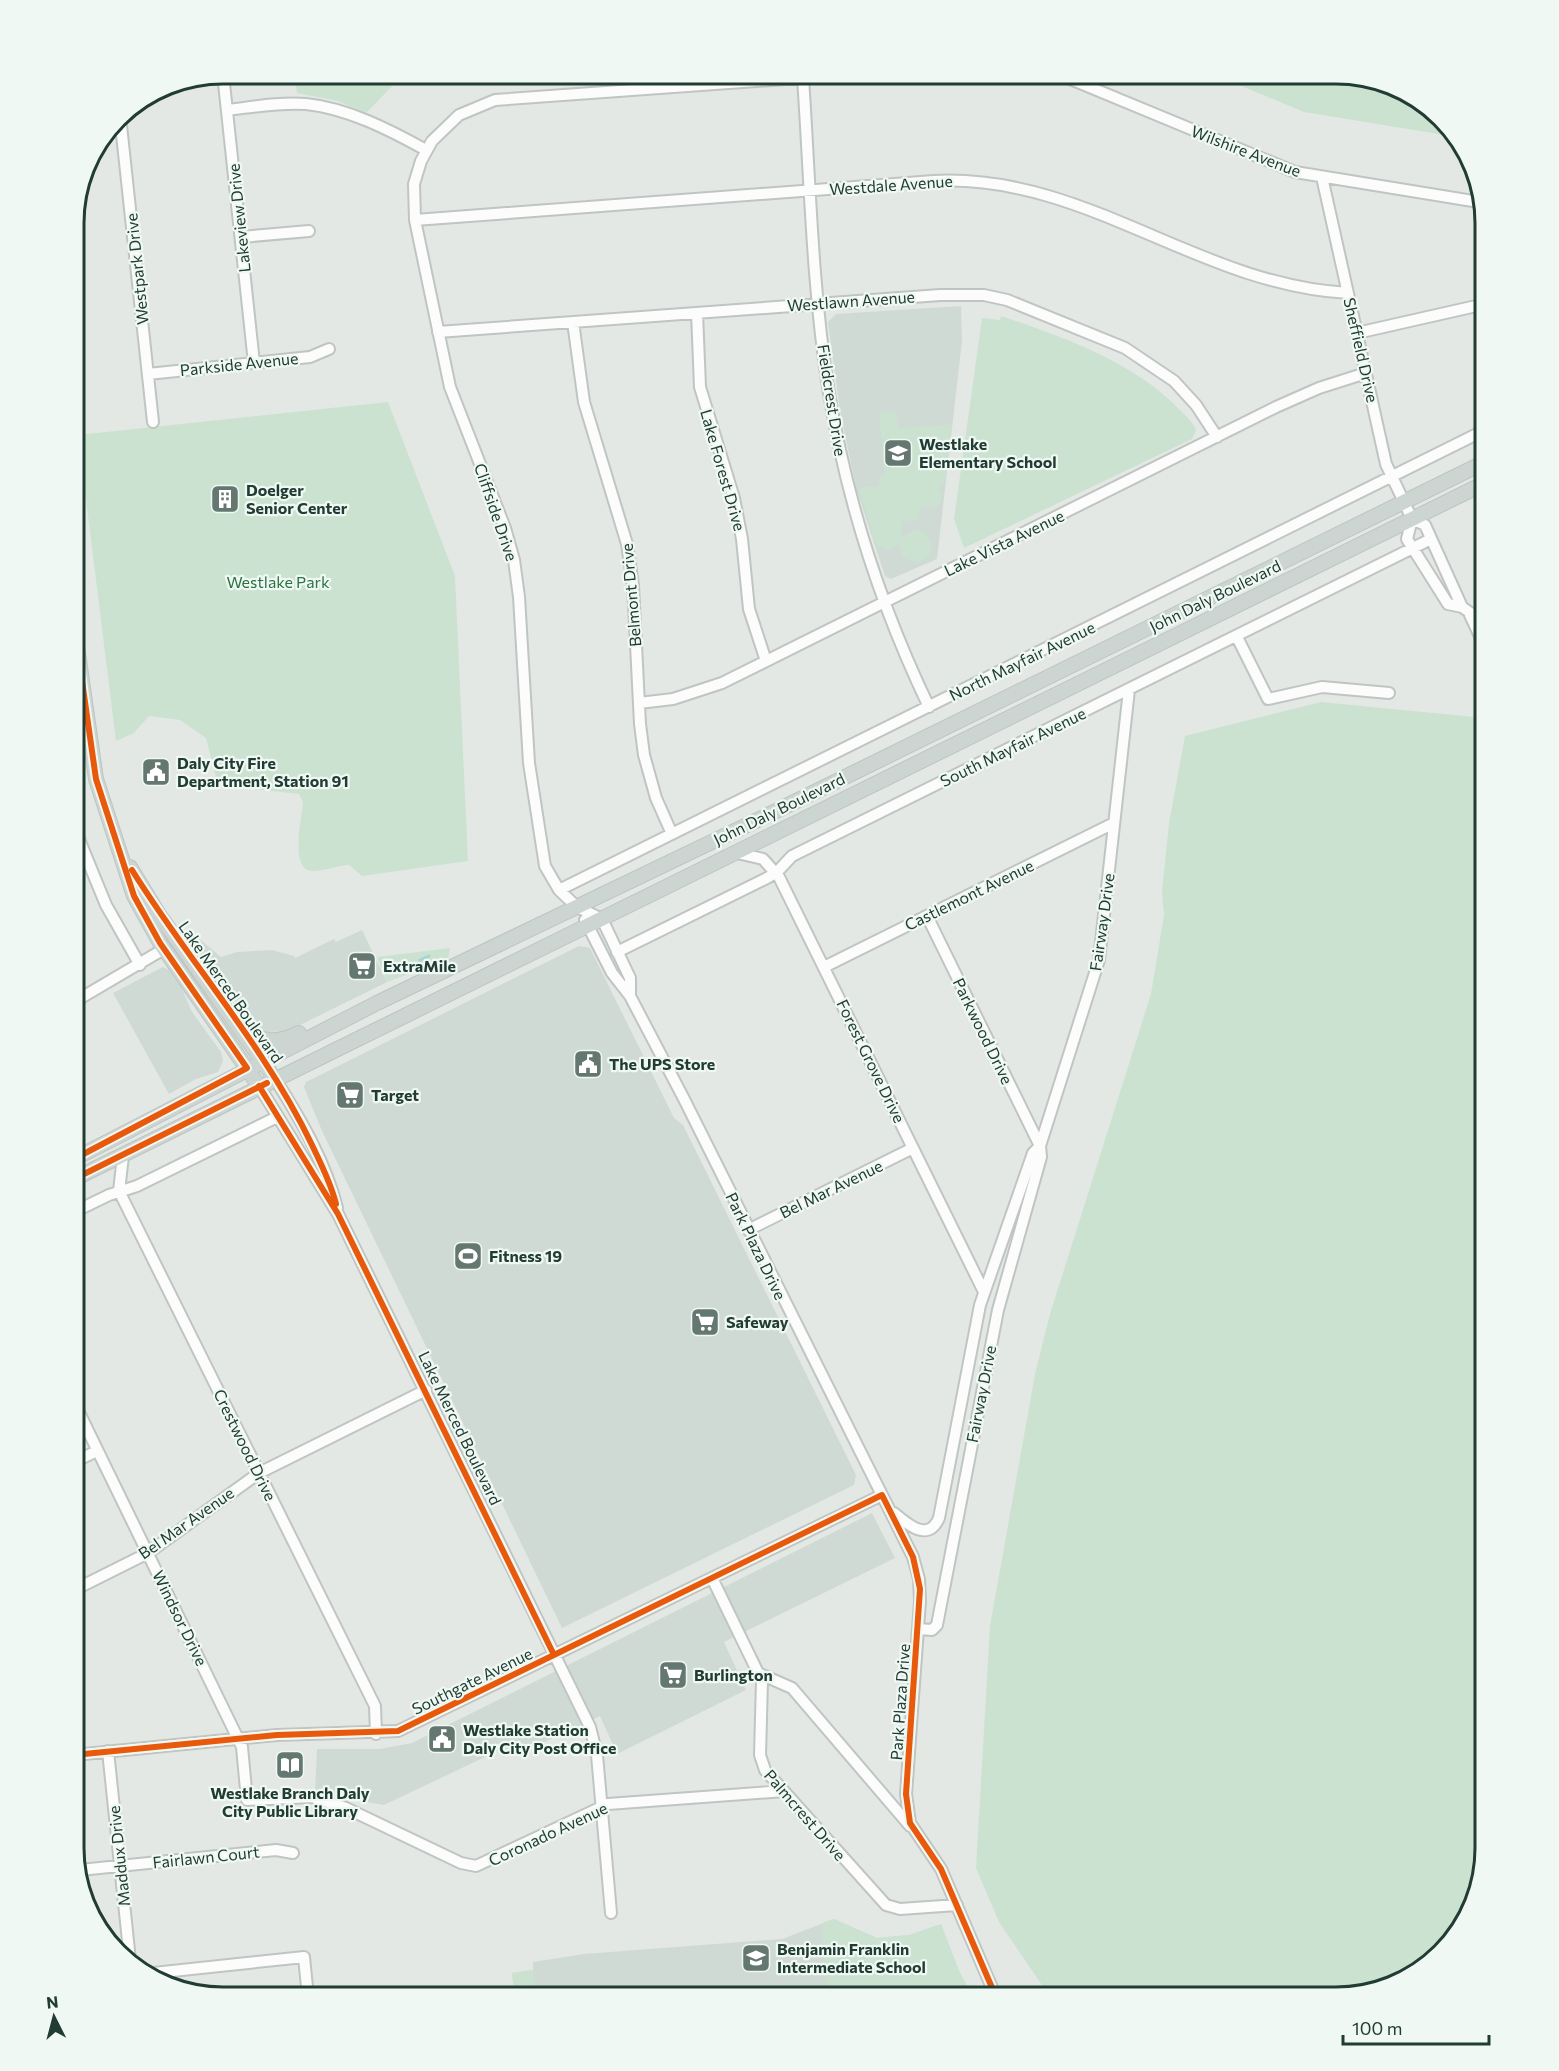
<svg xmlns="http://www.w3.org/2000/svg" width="1559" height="2071" font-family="Commissioner,sans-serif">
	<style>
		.built { fill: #d0dad5 }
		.green { fill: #cbe2d0 }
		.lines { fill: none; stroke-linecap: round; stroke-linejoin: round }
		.stream { stroke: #a2d4d8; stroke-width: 3 }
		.minor-casing { stroke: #c0c5c2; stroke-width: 14 }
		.major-casing { stroke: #bbc5c1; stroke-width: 16 }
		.minor { stroke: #fbfcfb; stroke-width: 10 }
		.major { stroke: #cdd5d2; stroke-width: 14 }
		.cycleway-casing { stroke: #f0f8f4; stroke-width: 10 }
		.cycleway { stroke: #e8590c; stroke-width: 6 }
		.labels { text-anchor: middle; stroke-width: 4.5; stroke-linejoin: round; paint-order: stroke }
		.street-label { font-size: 16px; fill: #203c33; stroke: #f0f8f4 }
		.poi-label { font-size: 16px; font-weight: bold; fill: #203c33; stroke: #f0f8f4; text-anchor: start }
		.park-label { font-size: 16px; fill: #297441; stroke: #f0f8f4 }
		.rim { fill: none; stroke: #203c33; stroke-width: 3 }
	</style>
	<rect width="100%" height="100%" fill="#e3e8e5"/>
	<path class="built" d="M961 306 962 341 937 559 891 579 885 576 856 488 840 410 828 322 836 314Z
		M182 929 197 937 221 957 237 952 272 950 294 956 295 958 334 939 336 942 362 930 387 982 288 1031 266 1032 246 1018Z
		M579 946 590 948 674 1118 683 1125 856 1475 854 1485 562 1628 322 1131 304 1087 306 1082Z
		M163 967 169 970 182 989 192 1012 221 1052 223 1061 218 1072 196 1079 169 1094 113 993Z
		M872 1513 895 1558 724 1642 746 1690 617 1754 600 1716 523 1752 504 1748 384 1805 315 1794 317 1749H380L412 1743Z
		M834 1919 877 1938 909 1935 941 1924 959 1971 973 1997H515L512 1973 533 1970V1962L584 1954 782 1939Z"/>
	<path class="green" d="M294 74H404L366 113 338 101 297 93Z
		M1213 74H1345L1410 93 1457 137 1304 112Z
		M1001 316C1063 337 1132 361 1179 409 1185 415 1193 422 1196 430L1192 439 964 548 954 519 982 318 1000 320Z
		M388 402 455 576 468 861 362 876 349 865C337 866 324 871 312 871 289 870 302 817 303 802L299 794 218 785 206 738 180 720 149 716 134 733 116 741 78 435Z
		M895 411 898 428 951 425 945 481 936 490H941L940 504 932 508 920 507 919 520 901 521V537L916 530C929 533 934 541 930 554L917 563 903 557 899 543 889 551 876 545 859 488 879 486V477L885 476 879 412Z
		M1321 702 1485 718V1848L1466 1922 1419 1972 1336 1997H1050L999 1922 976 1868 990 1626 1035 1374 1050 1314 1151 994 1164 915 1162 891 1169 823 1185 736Z
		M450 948 448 959 387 982 377 957Z
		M834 1919 877 1938 909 1935 941 1924 959 1971 973 1997H830L822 1932 824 1922Z
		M533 1970 536 1997H515L512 1973Z
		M416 1987 418 1997H364L363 1994Z"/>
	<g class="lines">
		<path class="stream" d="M424 967 420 966V960L429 956"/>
		<g class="minor-casing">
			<path id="minor" d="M223 74 254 363
				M1058 74 1295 172 1479 202
				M803 78C810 180 812 285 828 387 846 499 880 605 929 707
				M227 110C253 107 280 102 306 104 347 108 390 130 426 150
				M120 116 153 422
				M1322 177 1386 464 1412 519
				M415 220 934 181C1085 173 1198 285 1348 293
				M241 237 309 231
				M697 313 700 387 734 498 742 539 749 609 766 661
				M573 322 584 402 627 544 633 585 640 724 644 755 656 798 672 834
				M438 332 940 295H984L1007 300 1125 348 1174 381 1196 405 1217 437
				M1357 333 1485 304
				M148 374 310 357 329 349
				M1412 519 1407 539 1448 604 1462 607 1485 623
				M1412 519 1425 525 1462 607
				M1470 615 1485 647
				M1237 637 1268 699 1322 687 1389 693
				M639 703 673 699 722 683 1276 407 1319 388 1366 373
				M74 827 106 905 140 965
				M737 853 763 859 779 877 984 1292
				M559 890 1485 430
				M585 920 612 973 630 996 684 1099 913 1557 919 1579 920 1601 906 1794 910 1823 941 1869 996 1997
				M617 952 767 878 777 872 792 856 1431 539
				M824 967 1114 823
				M630 996V978L602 919 577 907 559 890 545 866 529 763 519 597 514 560 505 528 450 387 415 220 414 184 421 161 432 141 459 115 495 100 855 74
				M74 1002 164 949
				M275 1079C300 1118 326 1163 337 1208
				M259 1086 338 1214 590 1727 597 1755 611 1913
				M74 1127V1122
				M123 1156 119 1191 375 1706 376 1734
				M74 1212 109 1195 137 1186 277 1117
				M748 1230 913 1148
				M74 1402 242 1747 247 1800 312 1797 346 1808 461 1863 476 1866 608 1804 784 1791
				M74 1462 97 1451
				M894 1513C907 1524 928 1543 939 1518L980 1305 1033 1153 1040 1146 1099 960 1129 690
				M712 1578 762 1681 760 1755 765 1770 886 1905 900 1909 957 1905
				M74 1590 148 1553 259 1473 426 1390
				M918 1629 932 1630 937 1625 998 1310 1041 1157 1040 1146 927 916
				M760 1674 792 1688 910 1826
				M108 1751 130 1960
				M74 1755 277 1735 398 1731 882 1495
				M80 1870 276 1850 293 1853
				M144 1974 304 1957 308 1997"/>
		</g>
		<g class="major-casing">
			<path id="major" d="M74 625 96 779 134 896 160 943 259 1086
				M130 867 158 913 275 1079
				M244 1030C263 1043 279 1043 299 1033
				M74 1159 377 1003 776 811 1485 462
				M74 1179 1485 483"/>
		</g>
		<use href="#minor" class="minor"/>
		<use href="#major" class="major"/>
		<g class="cycleway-casing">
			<path id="cycleway" d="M132 870C189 962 265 1046 312 1145 321 1164 331 1183 336 1204
				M259 1086 338 1214 554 1655
				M74 1159 247 1068 160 943 134 896 96 779 74 625
				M74 1179 267 1083
				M74 1755 277 1735 398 1731 882 1495 913 1557 920 1589 906 1794 910 1823 941 1869 996 1997"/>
		</g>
		<use href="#cycleway" class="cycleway"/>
	</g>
	<defs>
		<g id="school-square" transform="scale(1.5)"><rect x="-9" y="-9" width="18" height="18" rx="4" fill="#647871" stroke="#f0f8f4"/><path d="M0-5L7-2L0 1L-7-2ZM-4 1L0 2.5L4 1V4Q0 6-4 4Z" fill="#fff"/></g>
		<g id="building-square" transform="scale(1.5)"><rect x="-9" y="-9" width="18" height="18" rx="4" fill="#647871" stroke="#f0f8f4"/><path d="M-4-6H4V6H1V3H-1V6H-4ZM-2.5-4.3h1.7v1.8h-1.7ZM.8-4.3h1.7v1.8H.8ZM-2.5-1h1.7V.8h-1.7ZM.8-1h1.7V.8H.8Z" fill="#fff"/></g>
		<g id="civic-square" transform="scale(1.5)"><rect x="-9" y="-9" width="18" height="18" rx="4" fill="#647871" stroke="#f0f8f4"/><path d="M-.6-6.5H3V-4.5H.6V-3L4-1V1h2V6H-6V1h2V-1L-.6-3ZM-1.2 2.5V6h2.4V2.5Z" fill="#fff"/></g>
		<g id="supermarket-square" transform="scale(1.5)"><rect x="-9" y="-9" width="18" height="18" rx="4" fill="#647871" stroke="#f0f8f4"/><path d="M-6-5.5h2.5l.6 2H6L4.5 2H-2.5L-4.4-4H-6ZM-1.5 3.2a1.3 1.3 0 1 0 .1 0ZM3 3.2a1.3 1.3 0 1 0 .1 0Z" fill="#fff"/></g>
		<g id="stadium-square" transform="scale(1.5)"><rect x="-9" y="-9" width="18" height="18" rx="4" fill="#647871" stroke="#f0f8f4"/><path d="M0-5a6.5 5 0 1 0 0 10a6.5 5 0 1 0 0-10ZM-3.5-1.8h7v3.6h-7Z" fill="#fff"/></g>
		<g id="library-square" transform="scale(1.5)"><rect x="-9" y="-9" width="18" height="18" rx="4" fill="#647871" stroke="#f0f8f4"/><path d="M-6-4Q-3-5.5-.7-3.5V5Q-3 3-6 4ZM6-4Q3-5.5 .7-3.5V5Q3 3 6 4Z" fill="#fff"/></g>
	</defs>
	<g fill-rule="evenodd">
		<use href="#school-square" x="898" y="453"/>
		<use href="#building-square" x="225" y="499"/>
		<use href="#civic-square" x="156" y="772"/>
		<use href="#supermarket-square" x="362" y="966"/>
		<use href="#civic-square" x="588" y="1064"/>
		<use href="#supermarket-square" x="350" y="1095"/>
		<use href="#stadium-square" x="468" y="1256"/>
		<use href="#supermarket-square" x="705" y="1322"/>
		<use href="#supermarket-square" x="673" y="1675"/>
		<use href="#civic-square" x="442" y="1739"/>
		<use href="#library-square" x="290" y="1765"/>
		<use href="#school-square" x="756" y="1958"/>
	</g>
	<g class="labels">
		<g class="street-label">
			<text transform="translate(1246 151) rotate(21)" y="6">Wilshire Avenue</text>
			<text transform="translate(891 185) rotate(-4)" y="6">Westdale Avenue</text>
			<text transform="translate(239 218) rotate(-96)" y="6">Lakeview Drive</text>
			<text transform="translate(137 269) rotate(-96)" y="6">Westpark Drive</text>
			<text transform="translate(851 301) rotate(-4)" y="6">Westlawn Avenue</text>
			<text transform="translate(1361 350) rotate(77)" y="6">Sheffield Drive</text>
			<text transform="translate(239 364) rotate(-6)" y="6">Parkside Avenue</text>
			<text transform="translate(832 400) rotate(81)" y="6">Fieldcrest Drive</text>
			<text transform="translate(723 470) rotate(74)" y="6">Lake Forest Drive</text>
			<text transform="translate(496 512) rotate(71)" y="6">Cliffside Drive</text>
			<text transform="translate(1004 543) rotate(-26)" y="6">Lake Vista Avenue</text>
			<text transform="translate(631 595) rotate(-95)" y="6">Belmont Drive</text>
			<text transform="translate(1215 596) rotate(-26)" y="6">John Daly Boulevard</text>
			<text transform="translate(1022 661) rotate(-26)" y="6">North Mayfair Avenue</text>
			<text transform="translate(1013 747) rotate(-26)" y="6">South Mayfair Avenue</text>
			<text transform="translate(779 809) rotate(-26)" y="6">John Daly Boulevard</text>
			<text transform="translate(969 895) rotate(-26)" y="6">Castlemont Avenue</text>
			<text transform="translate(1102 922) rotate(-82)" y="6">Fairway Drive</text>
			<text transform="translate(231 992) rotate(55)" y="6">Lake Merced Boulevard</text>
			<text transform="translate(983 1031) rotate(64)" y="6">Parkwood Drive</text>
			<text transform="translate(871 1061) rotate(64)" y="6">Forest Grove Drive</text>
			<text transform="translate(831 1189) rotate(-26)" y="6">Bel Mar Avenue</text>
			<text transform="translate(756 1246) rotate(64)" y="6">Park Plaza Drive</text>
			<text transform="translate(981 1394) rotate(-79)" y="6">Fairway Drive</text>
			<text transform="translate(460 1428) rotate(64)" y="6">Lake Merced Boulevard</text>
			<text transform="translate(245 1445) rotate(64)" y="6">Crestwood Drive</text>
			<text transform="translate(186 1523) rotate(-35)" y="6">Bel Mar Avenue</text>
			<text transform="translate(180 1618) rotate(64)" y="6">Windsor Drive</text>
			<text transform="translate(472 1681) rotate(-26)" y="6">Southgate Avenue</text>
			<text transform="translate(900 1702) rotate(-86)" y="6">Park Plaza Drive</text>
			<text transform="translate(805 1815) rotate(49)" y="6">Palmcrest Drive</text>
			<text transform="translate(548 1834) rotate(-25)" y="6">Coronado Avenue</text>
			<text transform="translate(119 1856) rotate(-96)" y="6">Maddux Drive</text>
			<text transform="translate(206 1857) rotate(-6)" y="6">Fairlawn Court</text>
		</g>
		<g class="poi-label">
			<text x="919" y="450">Westlake<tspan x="919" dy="18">Elementary School</tspan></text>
			<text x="246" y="496">Doelger<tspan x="246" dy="18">Senior Center</tspan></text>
			<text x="177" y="769">Daly City Fire<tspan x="177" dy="18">Department, Station 91</tspan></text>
			<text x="383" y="972">ExtraMile</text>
			<text x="609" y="1070">The UPS Store</text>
			<text x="371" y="1101">Target</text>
			<text x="489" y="1262">Fitness 19</text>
			<text x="726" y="1328">Safeway</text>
			<text x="694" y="1681">Burlington</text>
			<text x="463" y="1736">Westlake Station<tspan x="463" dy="18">Daly City Post Office</tspan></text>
			<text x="290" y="1799" text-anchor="middle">Westlake Branch Daly<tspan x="290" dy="18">City Public Library</tspan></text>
			<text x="777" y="1955">Benjamin Franklin<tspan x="777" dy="18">Intermediate School</tspan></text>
		</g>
		<g class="park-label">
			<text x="278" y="588">Westlake Park</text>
		</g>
	</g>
	<path d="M0 0H1559V2071H0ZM223 84H1336A139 139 0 0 1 1475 223V1848A139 139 0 0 1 1336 1987H223A139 139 0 0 1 84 1848V223A139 139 0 0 1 223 84Z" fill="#f0f8f4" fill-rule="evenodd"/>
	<path class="rim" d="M223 84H1336A139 139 0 0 1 1475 223V1848A139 139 0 0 1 1336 1987H223A139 139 0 0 1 84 1848V223A139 139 0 0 1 223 84Z"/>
	<g transform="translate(54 2017) rotate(354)" stroke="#f0f8f4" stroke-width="4.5" paint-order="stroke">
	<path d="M0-4.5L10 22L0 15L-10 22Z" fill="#203c33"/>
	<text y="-9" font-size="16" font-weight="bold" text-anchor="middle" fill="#203c33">N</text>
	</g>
	<path d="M1343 2035v9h146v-9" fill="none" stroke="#203c33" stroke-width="3"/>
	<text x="1352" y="2035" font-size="18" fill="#203c33" stroke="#f0f8f4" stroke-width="4.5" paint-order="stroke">100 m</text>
</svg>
